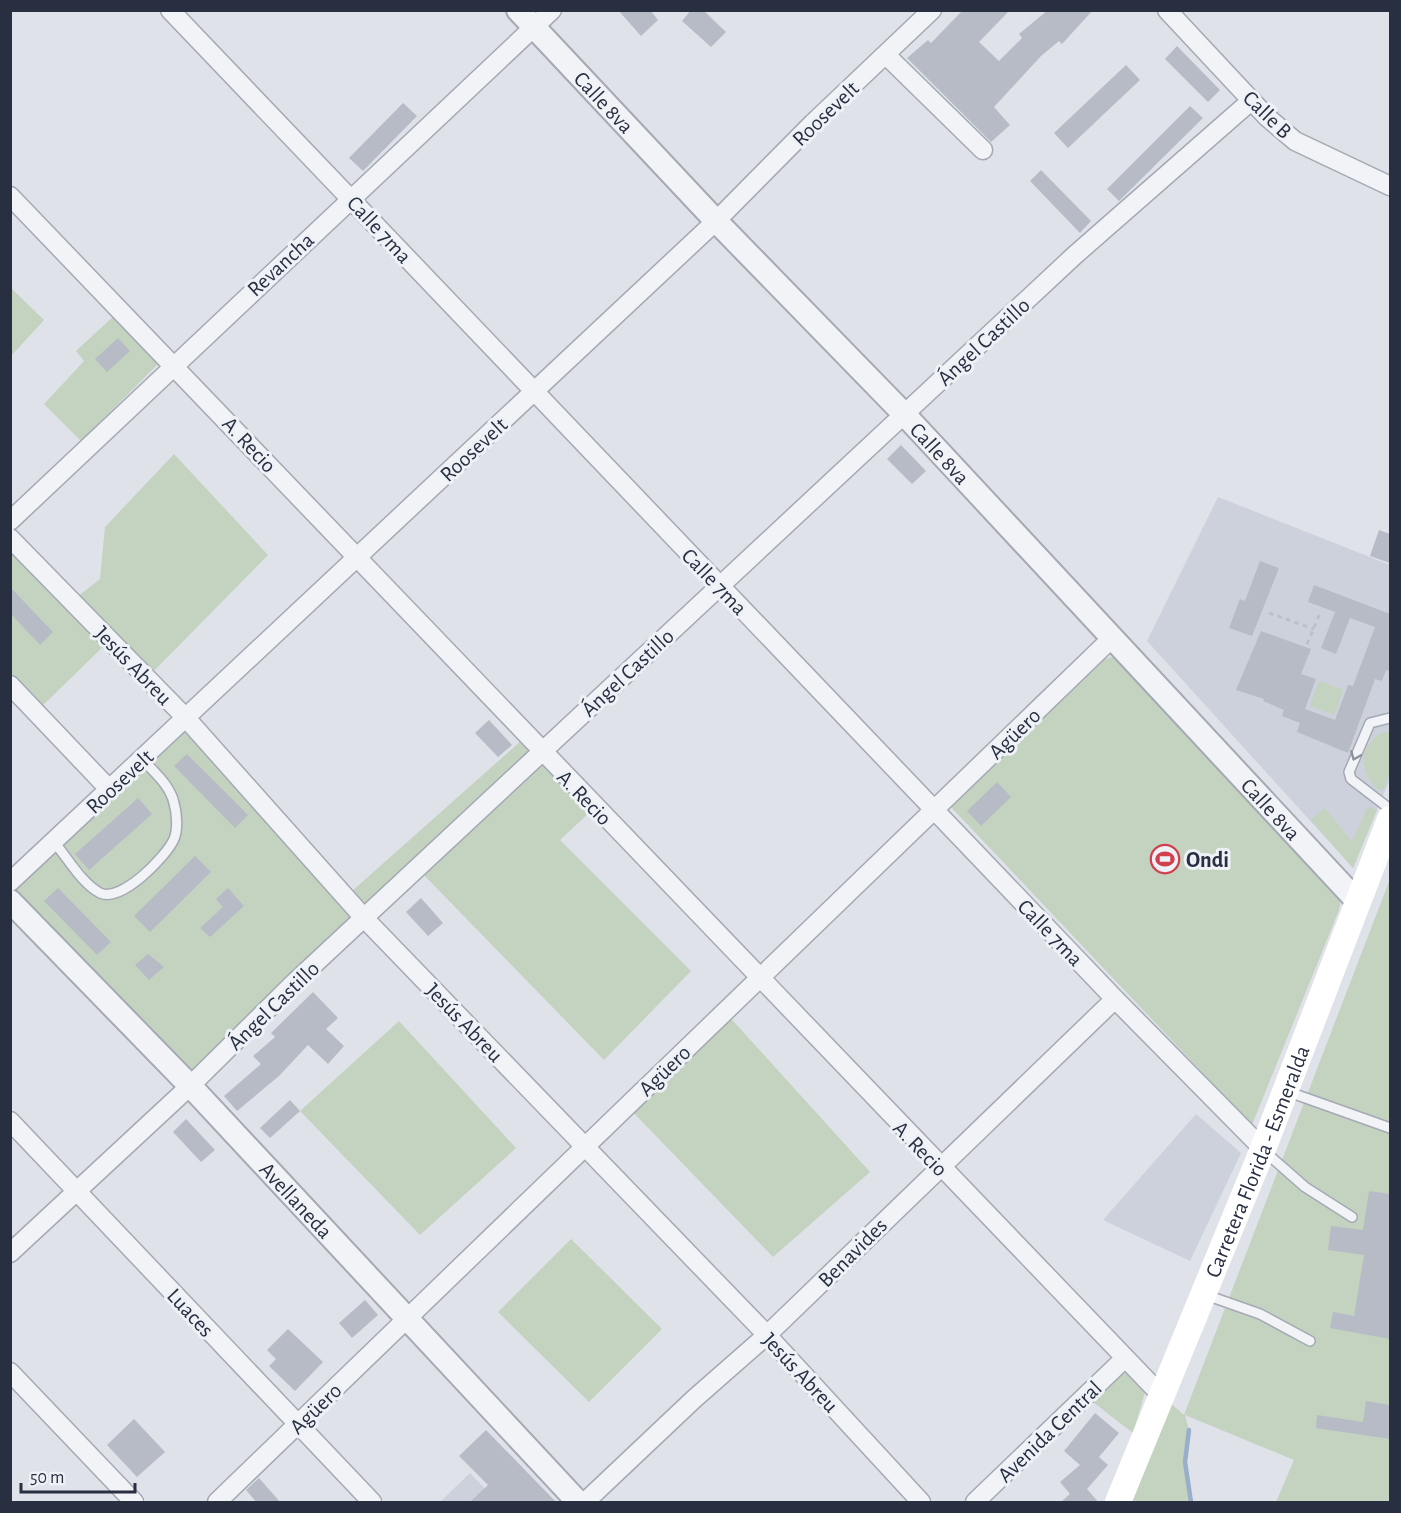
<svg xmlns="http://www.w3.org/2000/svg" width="1401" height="1513" font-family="'Alegreya Sans',sans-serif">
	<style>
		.built { fill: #cdd1db }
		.green { fill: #c3d3c0 }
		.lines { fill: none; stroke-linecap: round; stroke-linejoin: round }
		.stream { stroke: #98aeca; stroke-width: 4.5 }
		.building { fill: #b6bbc6 }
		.service-casing { stroke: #a4a9b3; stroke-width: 12 }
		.minor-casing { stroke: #a4a9b3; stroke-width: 21 }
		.tertiary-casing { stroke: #a4a9b3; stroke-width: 26 }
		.path { stroke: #bdc0c7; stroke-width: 3; stroke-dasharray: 4.5 4.5; stroke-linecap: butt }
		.service { stroke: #f2f3f7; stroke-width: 9 }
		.minor { stroke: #f2f3f7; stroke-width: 18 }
		.tertiary { stroke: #f2f3f7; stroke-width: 22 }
		.secondary { stroke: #fff; stroke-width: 26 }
		.oneway { stroke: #8c919c }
		.labels { text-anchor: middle; stroke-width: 6; stroke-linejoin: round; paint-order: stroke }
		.street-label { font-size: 22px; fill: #272f40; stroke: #eef1f6 }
		.poi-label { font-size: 22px; font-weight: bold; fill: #272f40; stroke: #eef1f6; text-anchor: start }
	</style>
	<rect width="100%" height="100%" fill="#dfe2e9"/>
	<path class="built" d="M1218 497 1390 565V779L1353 868 1147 641Z
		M1196 1114 1241 1153 1190 1261 1103 1220Z
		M470 1473 498 1502H440Z"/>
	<path class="green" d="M10 287 44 320 11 356H10Z
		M116 314 160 362 81 441 44 404 84 361 76 351Z
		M174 454 268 555 147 678 110 640 36 712 11 685 10 538 72 601 100 579 105 527Z
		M1114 656 1342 895 1339 910 1252 1125 949 805 1103 660Z
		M1319 681 1343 690 1334 715 1310 706Z
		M186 718 365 918V904L351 892 522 740 531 750 513 790 543 764 591 811 560 840 691 971 604 1060 418 869 190 1086 11 901V882Z
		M1383 732H1390V772L1384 789 1378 790C1358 771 1359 745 1383 732Z
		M1371 807 1377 810 1353 868 1311 820 1325 808 1352 842 1367 808Z
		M1390 879V1502H1276L1294 1460 1185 1415 1189 1430 1185 1462 1191 1502H1118L1161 1395 1184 1415Z
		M725 1012 870 1172 773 1257 627 1106Z
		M399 1021 516 1148 420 1235 300 1111Z
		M571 1239 662 1329 589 1402 498 1312Z
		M1124 1370 1131 1373 1146 1389 1133 1433 1089 1399Z"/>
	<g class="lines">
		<path class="stream" d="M1189 1430 1185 1462 1191 1502"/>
	</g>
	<path class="building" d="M618 10H650L658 20 641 36Z
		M691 10H703L726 32 711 47 682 21Z
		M963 10H1010L979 42 999 61 1022 38 1019 34 1048 10H1093L1062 44 1059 41 1041 56 994 107 1010 125 991 142 907 58 928 40 931 43Z
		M1177 46 1220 90 1208 102 1165 59Z
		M1126 65 1140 80 1068 148 1054 133Z
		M403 103 417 116 363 171 349 158Z
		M1190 106 1203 118 1119 201 1107 189Z
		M1041 170 1091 221 1080 233 1030 181Z
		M118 338 130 351 107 372 95 359Z
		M901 445 926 471 912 484 887 459Z
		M1379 530 1390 534V563L1370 556Z
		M1260 561 1279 568 1252 636 1229 628 1240 599 1245 601Z
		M1314 585 1390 614V671L1386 670 1382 681 1375 679 1348 753 1297 732 1300 723 1282 716 1284 710 1263 701 1264 699 1236 690 1261 631 1311 649 1301 674 1316 679 1305 709 1335 720 1348 685 1353 686 1375 627 1350 618 1336 654 1321 648 1335 612 1308 602Z
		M10 587 53 632 40 645 10 613Z
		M489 720 512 745 498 757 475 733Z
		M187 754 248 815 235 828 174 766Z
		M997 782 1011 797 981 826 967 811Z
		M138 798 152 814 89 870 75 854Z
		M195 856 211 872 150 932 134 916Z
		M58 888 111 942 97 955 44 901Z
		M228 888 244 906 210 937 200 928 223 907 216 899Z
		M421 898 443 923 428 936 406 912Z
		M148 954 164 967 149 980 135 965Z
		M313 992 338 1018 326 1029 344 1046 328 1064 308 1045 279 1076 237 1111 224 1096 261 1064 253 1056 275 1037 271 1033Z
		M290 1100 300 1111 270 1138 260 1128Z
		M186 1119 215 1150 201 1162 173 1132Z
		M1369 1191 1390 1194V1339L1330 1328 1333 1312 1354 1316 1364 1255 1328 1250 1331 1226 1363 1230Z
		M365 1300 378 1315 352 1338 339 1323Z
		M288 1329 323 1362 295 1391 269 1366 276 1359 267 1350Z
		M1366 1401 1390 1405V1439L1316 1428 1317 1415 1363 1422Z
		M1095 1413 1119 1433 1099 1457 1108 1465 1087 1489 1099 1503H1060L1070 1494 1060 1482 1080 1465 1064 1451Z
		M134 1419 165 1452 137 1477 107 1445Z
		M486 1430 557 1503H469L488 1485 459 1456Z
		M259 1478 281 1503H257L246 1490Z"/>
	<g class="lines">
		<g class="service-casing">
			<path id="service" d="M1390 718 1370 723 1349 772 1351 779 1390 809
				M54 842C67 857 82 884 100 893 121 903 166 857 174 839 178 830 177 813 174 803 170 785 154 772 142 759
				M1286 1091 1390 1128
				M1264 1151 1305 1187 1352 1217
				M1206 1295 1260 1314 1310 1341"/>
		</g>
		<g class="minor-casing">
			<path id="minor" d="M170 10 1115 999 1263 1149
				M1167 10 1267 117 1295 141 1390 186
				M886 55 983 150
				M10 196 1161 1395
				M10 521 552 10
				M10 538 186 718 365 919 767 1335 921 1502
				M10 685 110 790
				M10 882 716 221 813 123 932 10
				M10 1121 372 1502
				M10 1253 190 1086 295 982 1075 255 1252 100
				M10 1372 134 1502
				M217 1502 1112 638
				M585 1502 694 1399 767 1335 1115 999
				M975 1502 1124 1359"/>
		</g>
		<g class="tertiary-casing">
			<g id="tertiary">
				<path id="s1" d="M518 10 716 221 904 414 1357 901"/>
				<path id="s2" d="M10 901 197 1093 578 1502"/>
			</g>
		</g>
		<path class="path" d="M1269 613 1314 629
			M1307 644 1321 611"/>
		<use href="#service" class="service"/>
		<use href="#minor" class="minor"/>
		<use href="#tertiary" class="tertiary"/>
		<path class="secondary" id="s3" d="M1118 1502 1263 1149 1390 819"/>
	</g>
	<defs><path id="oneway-chevron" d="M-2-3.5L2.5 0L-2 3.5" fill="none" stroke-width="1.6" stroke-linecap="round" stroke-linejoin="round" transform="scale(1.5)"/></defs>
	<use class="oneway" href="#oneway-chevron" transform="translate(1355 756) rotate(113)"/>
	<defs>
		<g id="stadium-ring" transform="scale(1.5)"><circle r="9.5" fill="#eef1f6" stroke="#d23f4d" stroke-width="1.5"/><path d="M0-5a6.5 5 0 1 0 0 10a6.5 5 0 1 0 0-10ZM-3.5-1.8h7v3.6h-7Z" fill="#d23f4d"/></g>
	</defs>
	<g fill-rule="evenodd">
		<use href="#stadium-ring" x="1165" y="859"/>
	</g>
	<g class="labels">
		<g class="street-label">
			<text dy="8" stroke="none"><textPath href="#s1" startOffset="126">Calle 8va</textPath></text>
			<text transform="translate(825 113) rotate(-44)" y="8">Roosevelt</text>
			<text transform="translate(1268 114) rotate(44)" y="8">Calle B</text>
			<text transform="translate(380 229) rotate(47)" y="8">Calle 7ma</text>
			<text transform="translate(280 264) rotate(-43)" y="8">Revancha</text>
			<text transform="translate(983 341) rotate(-43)" y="8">Ángel Castillo</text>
			<text transform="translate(250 444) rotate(47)" y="8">A. Recio</text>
			<text transform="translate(473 449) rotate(-43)" y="8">Roosevelt</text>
			<text dy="8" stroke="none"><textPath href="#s1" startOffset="612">Calle 8va</textPath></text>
			<text transform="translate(715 581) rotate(46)" y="8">Calle 7ma</text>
			<text transform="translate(134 665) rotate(46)" y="8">Jesús Abreu</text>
			<text transform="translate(627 672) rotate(-43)" y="8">Ángel Castillo</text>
			<text transform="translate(1014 733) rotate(-44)" y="8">Agüero</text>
			<text transform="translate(119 781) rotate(-43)" y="8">Roosevelt</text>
			<text transform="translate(585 797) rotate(46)" y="8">A. Recio</text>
			<text dy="8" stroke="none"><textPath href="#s1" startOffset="1098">Calle 8va</textPath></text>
			<text transform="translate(1051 932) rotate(46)" y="8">Calle 7ma</text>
			<text transform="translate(273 1005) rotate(-44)" y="8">Ángel Castillo</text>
			<text transform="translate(465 1022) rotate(46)" y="8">Jesús Abreu</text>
			<text transform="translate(664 1070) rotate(-44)" y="8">Agüero</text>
			<text transform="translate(921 1148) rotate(46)" y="8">A. Recio</text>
			<text dy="8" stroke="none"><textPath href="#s3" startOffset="368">Carretera Florida - Esmeralda</textPath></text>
			<text dy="8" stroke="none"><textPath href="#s2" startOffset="414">Avellaneda</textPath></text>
			<text transform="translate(852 1252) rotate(-45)" y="8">Benavides</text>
			<text transform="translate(191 1312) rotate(47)" y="8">Luaces</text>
			<text transform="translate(801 1372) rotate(47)" y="8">Jesús Abreu</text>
			<text transform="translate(315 1408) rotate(-44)" y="8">Agüero</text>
			<text transform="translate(1049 1431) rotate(-44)" y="8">Avenida Central</text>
		</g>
		<g class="poi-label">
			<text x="1186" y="867">Ondi</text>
		</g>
	</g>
	<rect width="1401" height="1513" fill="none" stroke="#272f40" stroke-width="24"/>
	<path d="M21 1483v9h114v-9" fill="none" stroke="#272f40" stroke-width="3"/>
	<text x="30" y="1483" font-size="18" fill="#272f40" stroke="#eef1f6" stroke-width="4.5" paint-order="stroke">50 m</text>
</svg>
